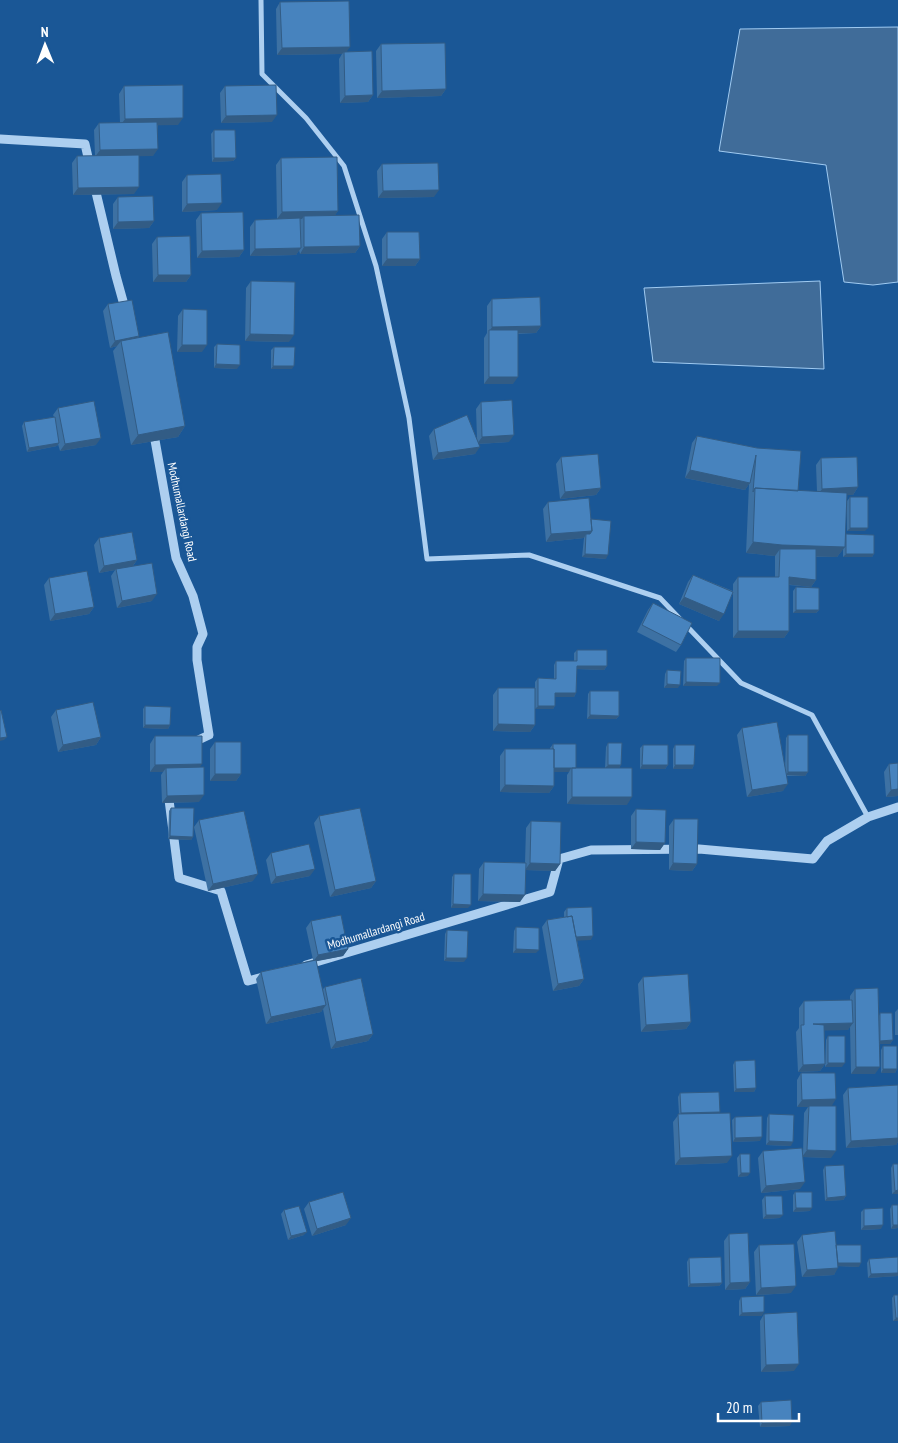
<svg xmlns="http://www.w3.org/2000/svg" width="898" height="1443" font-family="'PT Sans Narrow',sans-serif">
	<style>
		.water { fill: #406c99; stroke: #a0cbf2 }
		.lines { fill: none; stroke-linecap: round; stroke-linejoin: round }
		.minor { stroke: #adcff0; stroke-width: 5 }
		.tertiary { stroke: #adcff0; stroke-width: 9 }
		.wall { fill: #3d71a3 }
		.shaded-wall { fill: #325c85 }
		.building { fill: #4783be; stroke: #325c85 }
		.labels { text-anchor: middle; stroke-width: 5; stroke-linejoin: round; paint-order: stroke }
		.street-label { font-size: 12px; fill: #fff; stroke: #1a5796 }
	</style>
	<rect width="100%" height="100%" fill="#1a5796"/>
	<path class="water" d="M898 27V282L873 285 844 282 826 165 719 151 740 29Z
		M820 281 824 369 653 362 644 288Z"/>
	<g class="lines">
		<path class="minor" d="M261 0 262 74 306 118 344 166 376 266 409 418 427 559 529 555 660 598 741 683 812 715 868 817"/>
		<path class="tertiary" d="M0 139 85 144 90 166
			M94 184 116 276 126 312
			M153 429 176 558 193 596 203 634 197 647V660L209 735 192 743
			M168 792 179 878 221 891 248 981 267 976
			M306 965 550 892 559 859 591 850 699 849 813 859 827 841 868 817 898 807"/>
	</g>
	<path class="wall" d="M280 2 347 52 373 95 368 102 340 103 339 59 342 54 277 55 276 9Z
		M381 44 446 89 441 96 377 98 376 51Z
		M124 86 178 125H158L153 156H139L134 194 73 195 72 163 77 156H95L94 130 99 123H120L119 94Z
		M225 86 272 122 221 123 220 93Z
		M214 130 236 158 233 161 212 162 211 134Z
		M281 158 338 211 334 216 360 246 355 253 300 254 299 250 296 255 250 256V227L255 220 277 219 276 165Z
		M382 164 434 197 378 198 377 171Z
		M187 175 217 210 182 212V182Z
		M118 197 154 221 149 228 113 229V204Z
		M201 213 244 250 239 257 197 258 196 220Z
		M387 232 420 259 415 266H382V239Z
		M157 237 191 275 186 282H153L152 244Z
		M251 281 289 342 245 341 246 288Z
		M492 299 541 326 536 333 518 334 513 384H484V338L487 333V306Z
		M108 304 139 336 138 337 185 426 178 437 131 445 113 351 117 346 110 348 103 311Z
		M183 309 202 352H177L178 316Z
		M217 344 237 369 214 368V347Z
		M274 347 292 369H271V350Z
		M481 402 509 442 479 444 475 454 433 460 429 436 434 429 477 439 476 409Z
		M58 408 96 445 60 451 58 444 57 446 27 452 22 426 24 422 54 417 53 415Z
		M697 436 757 448 798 491 817 492 816 465 821 458 858 487 853 495H847L845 536 846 534 874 554 872 557H843V549L837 557H816V580L811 587 789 585V631L784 638H733V593L719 621 679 604 688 582 693 575 733 591V584L738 577H775V556L746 553 749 484 745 490 685 478 692 443Z
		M561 457 601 488 596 495 560 499 556 464Z
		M850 497 865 531H847V501Z
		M548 502 591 519 606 559 582 557 584 538 546 542 543 509Z
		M99 538 137 560 133 566 152 601 117 608 111 576 115 570 99 573 94 545Z
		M49 578 94 607 89 614 50 621 44 585Z
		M796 587 819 610 816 613H793V591Z
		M653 603 681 645 676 652 637 632 648 610Z
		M577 650 607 666 604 670 577 669 576 693 574 697H555V706L553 709H535V682L538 678 554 679V665L556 661H574V653Z
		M686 658 717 686H683L684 661Z
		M667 670 678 688H664L665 674Z
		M498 688 535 725 530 732 493 731V695Z
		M590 691 619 716 616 719H587L588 694Z
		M145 706 170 725 168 729 143 728V709Z
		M56 710 101 737 96 745 58 752 51 717Z
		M742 728 785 769 786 738 788 735 808 772 805 776H787L783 791 747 797 737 735Z
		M155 736 200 767 199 802 162 803 161 775 163 772H150V744Z
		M215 742 241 774 236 781H210V749Z
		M608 743 621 765 619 768 627 805 567 804V775L569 772H554V786L549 793 500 792V756L505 749H550V748L553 744 576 768H605L606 747Z
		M643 745 668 765 665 769H640V748Z
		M675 745 694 765 692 769H673V749Z
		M889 764 898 796 886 797 884 772Z
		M171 808 193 837 191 840 168 839 169 811Z
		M636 809 665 843 660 850 631 849V816Z
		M319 816 376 881 371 888 330 897 314 823Z
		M674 819 697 864 692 871 669 870V826Z
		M199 820 253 881 208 891 194 827Z
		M531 821 560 864 555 871 525 870 520 902 478 901 479 869 484 862 525 863 526 828Z
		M271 853 310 876 271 884 266 860Z
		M454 874 468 908H451L452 877Z
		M567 908 591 940H577L584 979 579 986 553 991 542 927 547 920 564 917V912Z
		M311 921 348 949 343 956 316 961 322 990 325 987 373 1034 368 1041 331 1049 323 1009 321 1012 266 1024 256 979 261 972 313 960 306 928Z
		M516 927 536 953H513L514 931Z
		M447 930 464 962 444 961 445 934Z
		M643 977 691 1022 686 1029 641 1032 638 984Z
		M855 989 879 1014 893 1040 890 1044H880L875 1074H851L850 1026 848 1030H824L825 1064 820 1071 798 1072 796 1032 799 1028V1008L804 1001 850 1000V996Z
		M898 1009V1035H895V1012Z
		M828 1036 842 1067H825L826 1040Z
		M883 1046 897 1069 895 1073H881V1050Z
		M735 1061 756 1088 754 1092H734L733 1065Z
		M801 1073 831 1106V1158L803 1157 800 1189 761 1193 758 1158 763 1151 803 1154 804 1113 808 1107H797V1080Z
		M898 1085V1142L896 1145 846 1148 843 1095 848 1088Z
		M680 1093 720 1112 719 1113 727 1163 675 1165 673 1122 679 1114 678 1097Z
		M769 1114 791 1146 766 1145 767 1118Z
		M735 1117 760 1141 733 1142 732 1120Z
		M740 1154 748 1176 738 1177 737 1158Z
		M893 1164H898V1194H892L891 1168Z
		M825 1166 846 1196 843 1200 825 1201 823 1170Z
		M795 1192 810 1211 793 1212V1195Z
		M765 1196 780 1218 763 1219 762 1200Z
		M309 1202 346 1225 312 1236 304 1209Z
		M892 1205H898V1228L891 1229 890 1209Z
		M864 1209 881 1229 861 1230V1212Z
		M284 1210 304 1235 288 1240 281 1214Z
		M729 1234 750 1282 745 1289 725 1290 724 1241Z
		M802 1235 836 1245 859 1267 838 1266 834 1275 802 1277 797 1242Z
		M759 1245 791 1293 756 1295 754 1252Z
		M898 1257V1276L868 1278 867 1263 869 1259Z
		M689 1258 722 1283 719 1286 688 1287 687 1262Z
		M894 1295H898V1321H893L892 1298Z
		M741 1297 762 1316H739V1301Z
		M764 1314 794 1371 761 1372 760 1321Z
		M761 1402 790 1426 760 1427 758 1406Z"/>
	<path class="shaded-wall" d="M350 47 345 54 344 52 342 54 277 55 282 48Z
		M446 89 441 96 377 98 382 91Z
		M373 95 368 102 340 103 345 96Z
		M277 115 272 122 221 123 226 116Z
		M183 118 178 125 120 126 125 119Z
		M158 149 153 156 95 157 100 150Z
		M214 158H236L233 161 212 162Z
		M139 187 134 194 73 195 78 188Z
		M439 190 434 197 378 198 383 191Z
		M222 203 217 210 182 212 187 204Z
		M338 211 333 218 304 216 302 219H277L282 212Z
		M154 221 149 228 113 229 118 222Z
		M360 246 355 253 300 254 304 247Z
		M301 248 296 255 250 256 255 249Z
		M244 250 239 257 197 258 202 251Z
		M387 259H420L415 266H382Z
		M158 275H191L186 282H153Z
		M541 326 536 333 489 334V332L492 327Z
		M250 334 294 335 289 342 245 341Z
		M139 336 134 343 121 341 117 346 110 348 115 341Z
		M182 345H207L202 352H177Z
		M216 364 240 365 237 369 214 368Z
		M273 366H294L292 369H271Z
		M489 377H518L513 384H484Z
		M185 426 178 437 131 445 138 435Z
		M514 435 509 442 477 444 482 437Z
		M101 438 96 445 60 451 65 444Z
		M59 443 57 446 27 452 29 448Z
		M480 447 475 454 433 460 438 453Z
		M690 470 750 483 745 490 685 478Z
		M858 487 853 495 817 496 822 489Z
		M601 488 596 495 560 499 565 492Z
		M850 528H868L865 531H847Z
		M592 531 587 538 586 534 584 538 546 542 551 534Z
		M753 542 845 547 837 557 780 556V549L775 556 746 553Z
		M585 554 608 555 606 559 582 557Z
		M846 554H874L872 557H843Z
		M137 560 132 567 116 569 115 570 99 573 104 566Z
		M789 577 816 580 811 587 784 584Z
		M157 594 152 601 117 608 122 601Z
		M684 597 724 614 719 621 679 604Z
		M94 607 89 614 50 621 55 614Z
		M796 610H819L816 613H793Z
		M738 631H789L784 638H733Z
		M577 666H607L604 670 575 669Z
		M686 682 720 683 717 686H683Z
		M667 684 680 685 678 688H664Z
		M555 693H576L574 697H553Z
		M538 706H555L553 709H535Z
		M590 715 619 716 616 719H587Z
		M498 724 535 725 530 732 493 731Z
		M145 725H170L168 729 143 728Z
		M7 737 4 740 0 741V738Z
		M101 737 96 745 58 752 63 745Z
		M202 764 197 771 166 768 163 772H150L155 765Z
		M608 765H621L619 768H605Z
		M642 765H668L665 769H640Z
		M675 765H694L692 769H673Z
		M553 768H571L569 772H550Z
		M788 772H808L805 776 785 775Z
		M215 774H241L236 781H210Z
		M788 784 783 791 747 797 752 790Z
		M505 785 554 786 549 793 500 792Z
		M898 789V796L886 797 891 790Z
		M204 795 199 802 162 803 167 796Z
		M572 797H632L627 805 567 804Z
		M170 836 193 837 191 840 168 839Z
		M636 842 665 843 660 850 631 849Z
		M530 863 560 864 555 871 525 870Z
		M673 863 697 864 692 871 669 870Z
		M315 869 310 876 271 884 276 877Z
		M258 874 253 881 208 891 213 884Z
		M376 881 371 888 330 897 335 890Z
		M483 894 525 895 520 902 478 901Z
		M453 904 471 905 468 908H451Z
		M593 936 591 940 571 941 573 937Z
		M348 949 343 956 313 962 318 955Z
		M516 949 539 950 536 953H513Z
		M446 958H467L464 962 444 961Z
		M584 979 579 986 553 991 558 984Z
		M326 1005 321 1012 266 1024 271 1017Z
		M691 1022 686 1029 641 1032 646 1025Z
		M853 1023 848 1030 808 1031 813 1024Z
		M373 1034 368 1041 331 1049 336 1042Z
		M893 1040 890 1044H878L880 1041Z
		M828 1063H845L842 1067H825Z
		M825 1064 820 1071 798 1072 803 1065Z
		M856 1067H880L875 1074H851Z
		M883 1069H897L895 1073H881Z
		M756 1088 754 1092H734L736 1089Z
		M836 1099 831 1107H797L802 1100Z
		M720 1112 717 1115 679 1117 681 1113Z
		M762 1137 760 1141 733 1142 735 1138Z
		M898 1138V1142L896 1145 846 1148 851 1141Z
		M769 1141 793 1142 791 1146 766 1145Z
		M807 1150 836 1151 831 1158 802 1157Z
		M732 1156 727 1163 675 1165 680 1158Z
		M741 1173H750L748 1176 738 1177Z
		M805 1182 800 1189 761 1193 766 1186Z
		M898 1190V1194H892L895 1191Z
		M846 1196 843 1200 825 1201 827 1198Z
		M796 1208H812L810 1211 793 1212Z
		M766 1215H783L780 1218 763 1219Z
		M351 1218 346 1225 312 1236 317 1229Z
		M883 1225 881 1229 861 1230 864 1226Z
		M893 1225H898V1228L891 1229Z
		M307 1232 304 1235 288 1240 291 1236Z
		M836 1263H861L859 1267 834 1266Z
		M838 1268 834 1275 802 1277 807 1270Z
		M898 1273V1276L868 1278 871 1274Z
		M750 1282 745 1289 725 1290 730 1283Z
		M722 1283 719 1286 688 1287 690 1284Z
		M796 1286 791 1293 756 1295 761 1288Z
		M764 1312 762 1316H739L742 1313Z
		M896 1318H898V1321H893Z
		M799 1364 794 1371 761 1372 766 1365Z
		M792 1422 790 1426 760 1427 762 1423Z"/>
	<path class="building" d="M349 1 350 47 282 48 280 2Z
		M445 43 446 89 382 91 381 44Z
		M372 51 373 95 345 96 344 52Z
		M183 85V118L125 119 124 86Z
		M276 85 277 115 226 116 225 86Z
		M157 122 158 149 100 150 99 123Z
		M214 130H235L236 158H214Z
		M139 155V187L78 188 77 156Z
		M337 157 338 211 282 212 281 158Z
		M438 163 439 190 383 191 382 164Z
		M221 174 222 203 187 204V175Z
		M153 196 154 221 118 222V197Z
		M243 212 244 250 202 251 201 213Z
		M359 215 360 246 304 247V216Z
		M300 218 301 248 255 249V220Z
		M387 232H419L420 259H387Z
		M190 236 191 275H158L157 237Z
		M251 281 295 282 294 335 250 334Z
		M540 297 541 326 492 327V299Z
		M132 300 139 336 115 341 108 304Z
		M183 309 207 310V345H182Z
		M489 330H518V377H489Z
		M168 332 185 426 138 435 121 341Z
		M217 344 240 345V365L216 364Z
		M274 347H295L294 366H273Z
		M512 400 514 435 482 437 481 402Z
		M94 401 101 438 65 444 58 408Z
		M467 415 480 447 438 453 434 429Z
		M55 417 59 443 29 448 24 422Z
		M697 436 757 448 801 451 798 491 755 488 753 492 756 455 750 483 690 470Z
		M598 454 601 488 565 492 561 457Z
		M857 457 858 487 822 489 821 458Z
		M755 488 847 493 845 547 782 545 753 542Z
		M850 497H868V528H850Z
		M589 498 592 531 551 534 548 502Z
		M591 519 611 521 608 555 585 554 586 534H590L592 531Z
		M132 532 137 560 104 566 99 538Z
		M846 534 874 535V554H846Z
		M780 549H816V580L789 577V631H738V577H779Z
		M152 563 157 594 122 601 116 569Z
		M87 571 94 607 55 614 49 578Z
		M693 575 733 592 724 614 684 597Z
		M796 587 819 588V610H796Z
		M653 603 692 623 681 645 642 625Z
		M577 650H607V666H577L576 693H555V706H538V678L556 679V661H577Z
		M686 658H720V683L686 682Z
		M667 670 681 671 680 685 667 684Z
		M498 688H535V725L498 724Z
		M590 691H619V716L590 715Z
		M93 702 101 737 63 745 56 710Z
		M145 706 171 707 170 725H145Z
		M1 710 7 737 0 738V711Z
		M777 722 788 784 752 790 742 728Z
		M788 735H808V772H788Z
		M155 736H202V764L155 765Z
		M215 742H241V774H215Z
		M608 743H622L621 765H608Z
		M553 744H576V768H554V749H553Z
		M643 745H668V765H642Z
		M675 745H695L694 765H675Z
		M505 749H554V786L505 785Z
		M898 763V789L891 790 889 764Z
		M204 767V795L167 796 166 768Z
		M572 768H632V797H572Z
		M171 808H194L193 837 170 836Z
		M360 808 376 881 335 890 319 816Z
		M636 809 666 810 665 843 636 842Z
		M244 811 258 874 213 884 199 820Z
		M674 819H698L697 864 673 863Z
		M531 821 561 822 560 864 530 863Z
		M309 844 315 869 276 877 271 853Z
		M484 862 526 863 525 895 483 894Z
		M454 874H471V905L453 904Z
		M592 907 593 936 576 937 572 916 567 917V908Z
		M341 915 348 949 318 955 311 921Z
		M572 916 584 979 558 984 547 920Z
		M516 927 539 928V950L516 949Z
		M447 930 468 931 467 958H446Z
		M316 960 326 1005 271 1017 261 972Z
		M688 974 691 1022 646 1025 643 977Z
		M361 978 373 1034 336 1042 325 987Z
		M878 988 880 1067H856L855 989Z
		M852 1000 853 1023 813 1024 824 1025 825 1064 803 1065 801 1025H804V1001Z
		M880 1013H892L893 1040 880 1041Z
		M828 1036H845V1063H828Z
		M883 1046H897V1069H883Z
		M755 1060 756 1088 736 1089 735 1061Z
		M801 1073H835L836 1099 802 1100Z
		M898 1085V1138L851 1141 848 1088Z
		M719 1092 720 1112 681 1113 680 1093Z
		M809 1106H836V1151L807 1150Z
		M730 1113 732 1156 680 1158 678 1114Z
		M769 1114 794 1115 793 1142 769 1141Z
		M762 1116V1137L735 1138V1117Z
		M802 1148 805 1182 766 1186 763 1151Z
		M740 1154H750V1173H741Z
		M893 1164H898V1190L895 1191Z
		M844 1165 846 1196 827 1198 825 1166Z
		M343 1192 351 1218 317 1229 309 1202Z
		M795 1192H812V1208H796Z
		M765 1196H782L783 1215H766Z
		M892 1205H898V1225H893Z
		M299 1206 307 1232 291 1236 284 1210Z
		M883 1208V1225L864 1226V1209Z
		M835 1231 838 1268 807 1270 802 1235Z
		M748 1233 750 1282 730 1283 729 1234Z
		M794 1244 796 1286 761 1288 759 1245Z
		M836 1245H861V1263H838Z
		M721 1257 722 1283 690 1284 689 1258Z
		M898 1257V1273L871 1274 869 1259Z
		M894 1295H898V1318H896Z
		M764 1296V1312L742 1313 741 1297Z
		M797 1312 799 1364 766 1365 764 1314Z
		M791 1400 792 1422 762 1423 761 1402Z"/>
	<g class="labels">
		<g class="street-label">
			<text transform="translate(182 512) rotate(78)" y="4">Modhumallardangi Road</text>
			<text transform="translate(376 931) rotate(-17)" y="4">Modhumallardangi Road</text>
		</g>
	</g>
	<g transform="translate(45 45) rotate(359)" stroke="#1a5796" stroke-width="4" paint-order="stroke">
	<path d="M0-4L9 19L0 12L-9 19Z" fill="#ffffff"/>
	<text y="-8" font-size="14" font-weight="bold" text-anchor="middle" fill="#ffffff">N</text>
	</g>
	<path d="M718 1413v8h81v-8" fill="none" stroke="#ffffff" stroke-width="2.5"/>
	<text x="726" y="1413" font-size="15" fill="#ffffff" stroke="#1a5796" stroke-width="4" paint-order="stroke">20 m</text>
</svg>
